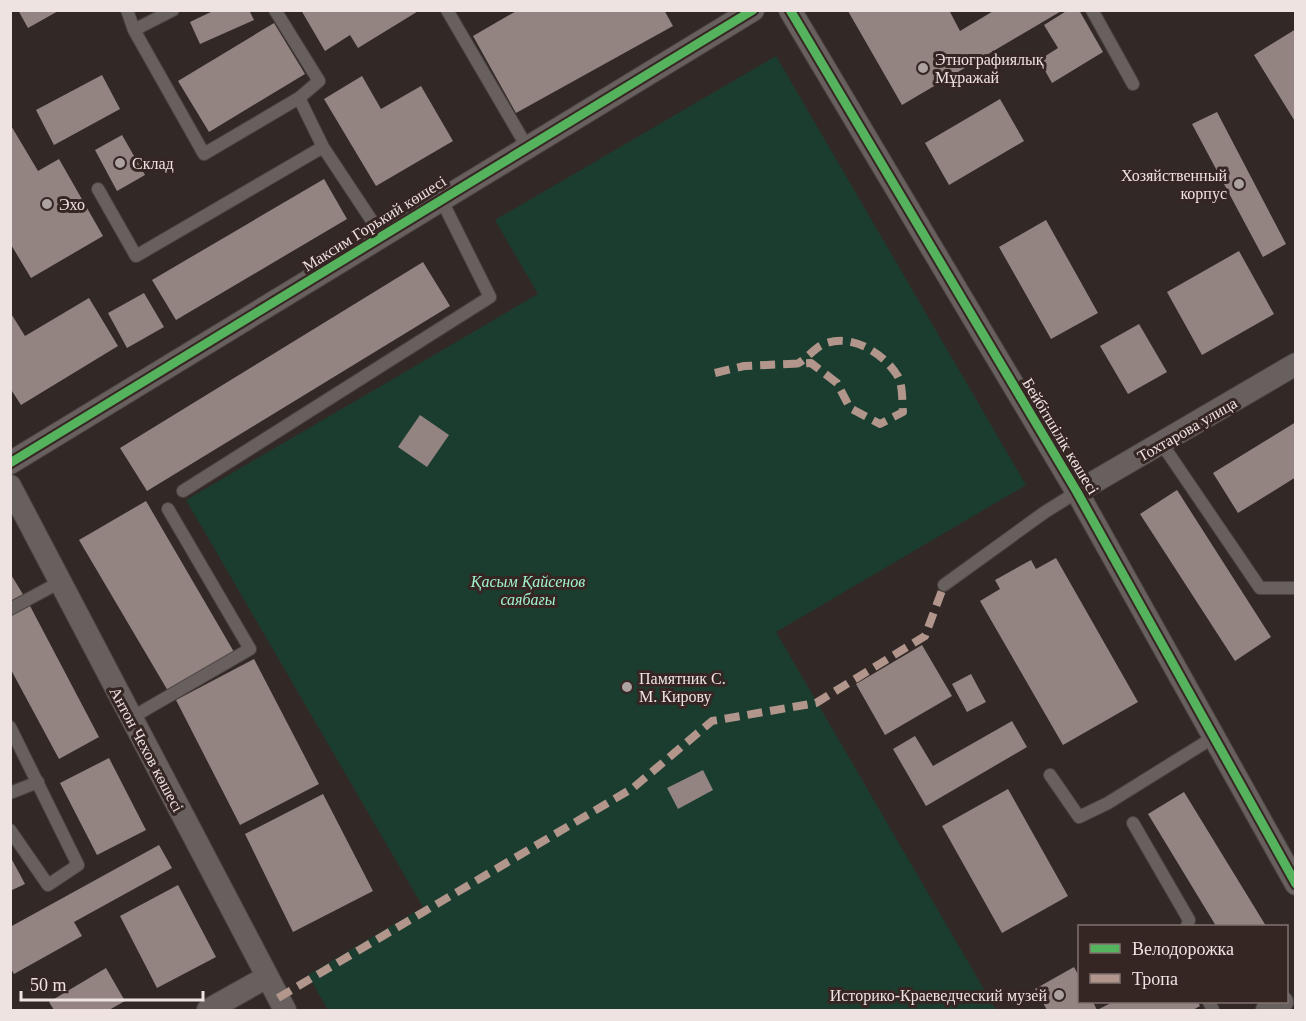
<svg xmlns="http://www.w3.org/2000/svg" width="1306" height="1021" font-family="'Times New Roman',serif">
	<style>
		.green { fill: #1b3d2f }
		.building { fill: #938481 }
		.lines { fill: none; stroke-linecap: round; stroke-linejoin: round }
		.lane-casing { stroke: #4b4442; stroke-width: 14 }
		.street-casing { stroke: #4b4442; stroke-width: 24 }
		.lane { stroke: #68605e; stroke-width: 12 }
		.street { stroke: #68605e; stroke-width: 22 }
		.quiet { stroke: #b2968c; stroke-width: 8; stroke-dasharray: 15 8; stroke-linecap: butt }
		.cycleway-casing { stroke: #362623; stroke-width: 13 }
		.cycleway { stroke: #56b35d; stroke-width: 9 }
		.poi-dot { fill: #aca2a0; stroke: #362623; stroke-width: 2 }
		.labels { text-anchor: middle; stroke-width: 6; stroke-linejoin: round; paint-order: stroke }
		.poi-label { font-size: 16px; fill: #eee3e1; stroke: #362623; text-anchor: start }
		.street-label { font-size: 16px; fill: #eee3e1; stroke: #362623 }
		.park-label { font-size: 16px; font-style: italic; fill: #a1f3cd; stroke: #362623 }
	</style>
	<rect width="100%" height="100%" fill="#322927"/>
	<path class="green" d="M776 56 1026 485 776 632 996 1010H328L308 975 423 907 186 500 538 294 495 220Z"/>
	<path class="building" d="M18 10H60L28 28Z
		M215 10H249L254 20 200 44 190 22Z
		M301 10H420L358 48 350 35 325 51Z
		M518 10H664L673 26 516 113 473 36Z
		M949 10 960 31 995 10H1063L902 105 848 11Z
		M1068 10H1079L1103 52 1052 83 1039 60 1058 48 1044 25Z
		M274 23 305 74 209 132 178 81Z
		M1296 29V123L1254 55Z
		M102 75 120 109 54 145 36 110Z
		M362 76 381 109 421 86 453 141 376 186 324 99Z
		M1000 99 1024 141 949 185 925 143Z
		M1217 112 1286 244 1263 257 1192 124Z
		M10 124 38 171 59 159 103 236 31 278 10 243Z
		M122 135 145 175 117 191 95 150Z
		M324 179 347 219 176 320 152 280Z
		M1046 220 1098 313 1051 339 999 247Z
		M1239 251 1274 314 1202 355 1167 292Z
		M423 262 450 306 147 491 120 448Z
		M144 293 164 327 127 348 108 313Z
		M89 298 118 346 21 405 10 388V312L25 336Z
		M1139 324 1167 372 1128 394 1100 346Z
		M420 415 449 435 427 467 398 447Z
		M1296 422V477L1238 513 1213 473Z
		M1177 490 1271 637 1235 661 1140 514Z
		M146 501 234 652 168 691 79 540Z
		M1056 558 1138 702 1063 745 980 601 1000 589 995 580 1031 560 1036 569Z
		M10 573 24 596 10 604Z
		M29 604 99 737 59 759 10 668V614Z
		M922 645 952 696 885 735 856 684Z
		M254 659 319 784 240 825 176 700Z
		M971 674 986 702 967 712 952 684Z
		M1012 721 1027 747 926 806 893 749 915 736 933 766Z
		M109 758 146 830 97 855 60 783Z
		M703 770 713 790 678 809 667 788Z
		M1008 789 1068 896 1002 933 942 826Z
		M1184 792 1266 926H1216L1148 814Z
		M323 794 373 891 293 932 245 834Z
		M159 845 172 868 74 922 82 936 14 974 10 967V927Z
		M10 856 25 884 10 891Z
		M178 885 216 957 157 988 120 916Z
		M1074 967 1080 978V1002H1093L1097 1010 1113 1002H1198L1200 1006 1193 1010H1047L1035 989Z
		M106 968 125 1001 109 1010H54L49 1002Z"/>
	<g class="lines">
		<g class="lane-casing">
			<path id="lane" d="M127 10 134 30 173 10
				M275 10 319 81 299 98 323 147 382 236
				M447 10 527 147
				M1092 10 1133 84
				M134 30 204 154 299 98
				M98 189 136 256 323 147
				M1162 444 1260 588H1296
				M183 491 490 297 441 199
				M944 585 1045 512 1077 492
				M10 609 60 582
				M131 718 250 649 168 509
				M10 727 78 865 48 885 10 830
				M1050 775 1079 817 1108 803 1214 737
				M10 793 38 782
				M1133 823 1189 920 1187 926
				M1209 1002 1213 1010"/>
		</g>
		<g class="street-casing">
			<path id="street" d="M790 10 1077 492 1296 884
				M10 463 753 10
				M10 486 285 1010
				M1077 492 1296 364
				M208 1010 267 977
				M1267 1010 1282 1002"/>
		</g>
		<use href="#lane" class="lane"/>
		<use href="#street" class="street"/>
		<path class="quiet" d="M715 373 744 366 811 363 837 383 850 408 880 424 903 412C902 402 903 383 897 375 882 351 847 331 820 346 812 351 806 359 797 364
			M278 998 633 788 712 721 816 703 925 636 944 585"/>
		<g class="cycleway-casing">
			<path id="cycleway" d="M790 10 1077 492 1296 884
				M10 463 753 10"/>
		</g>
		<use href="#cycleway" class="cycleway"/>
	</g>
	<g class="poi-dot">
		<circle cx="923" cy="68" r="6"/>
		<circle cx="120" cy="163" r="6"/>
		<circle cx="1239" cy="184" r="6"/>
		<circle cx="47" cy="204" r="6"/>
		<circle cx="627" cy="687" r="6"/>
		<circle cx="1059" cy="995" r="6"/>
	</g>
	<g class="labels">
		<g class="poi-label">
			<text x="935" y="65">Этнографиялық<tspan x="935" dy="18">Мұражай</tspan></text>
			<text x="132" y="169">Склад</text>
			<text x="1227" y="181" text-anchor="end">Хозяйственный<tspan x="1227" dy="18">корпус</tspan></text>
			<text x="59" y="210">Эхо</text>
			<text x="639" y="684">Памятник С.<tspan x="639" dy="18">М. Кирову</tspan></text>
			<text x="1047" y="1001" text-anchor="end">Историко-Краеведческий музей</text>
		</g>
		<g class="street-label">
			<text transform="translate(374 223) rotate(-32)" y="6">Максим Горький көшесі</text>
			<text transform="translate(1187 429) rotate(-30)" y="6">Тохтарова улица</text>
			<text transform="translate(1061 436) rotate(59)" y="6">Бейбітшілік көшесі</text>
			<text transform="translate(147 749) rotate(62)" y="6">Антон Чехов көшесі</text>
		</g>
		<g class="park-label">
			<text x="528" y="587">Қасым Қайсенов<tspan x="528" dy="18">саябағы</tspan></text>
		</g>
	</g>
	<rect width="1306" height="1021" fill="none" stroke="#eee3e1" stroke-width="24"/>
	<rect x="1078" y="925" width="210" height="78" fill="#362623" stroke="#80726f" stroke-width="1.5"/>
	<rect x="1090" y="944" width="30" height="9" fill="#56b35d" stroke="#80726f" stroke-width="1.5"/>
	<text x="1132" y="955" font-size="18" fill="#eee3e1">Велодорожка</text>
	<rect x="1090" y="974" width="30" height="9" fill="#b2968c" stroke="#80726f" stroke-width="1.5"/>
	<text x="1132" y="985" font-size="18" fill="#eee3e1">Тропа</text>
	<path d="M21 991v9h182v-9" fill="none" stroke="#eee3e1" stroke-width="3"/>
	<text x="30" y="991" font-size="18" fill="#eee3e1" stroke="#362623" stroke-width="4.5" paint-order="stroke">50 m</text>
</svg>
